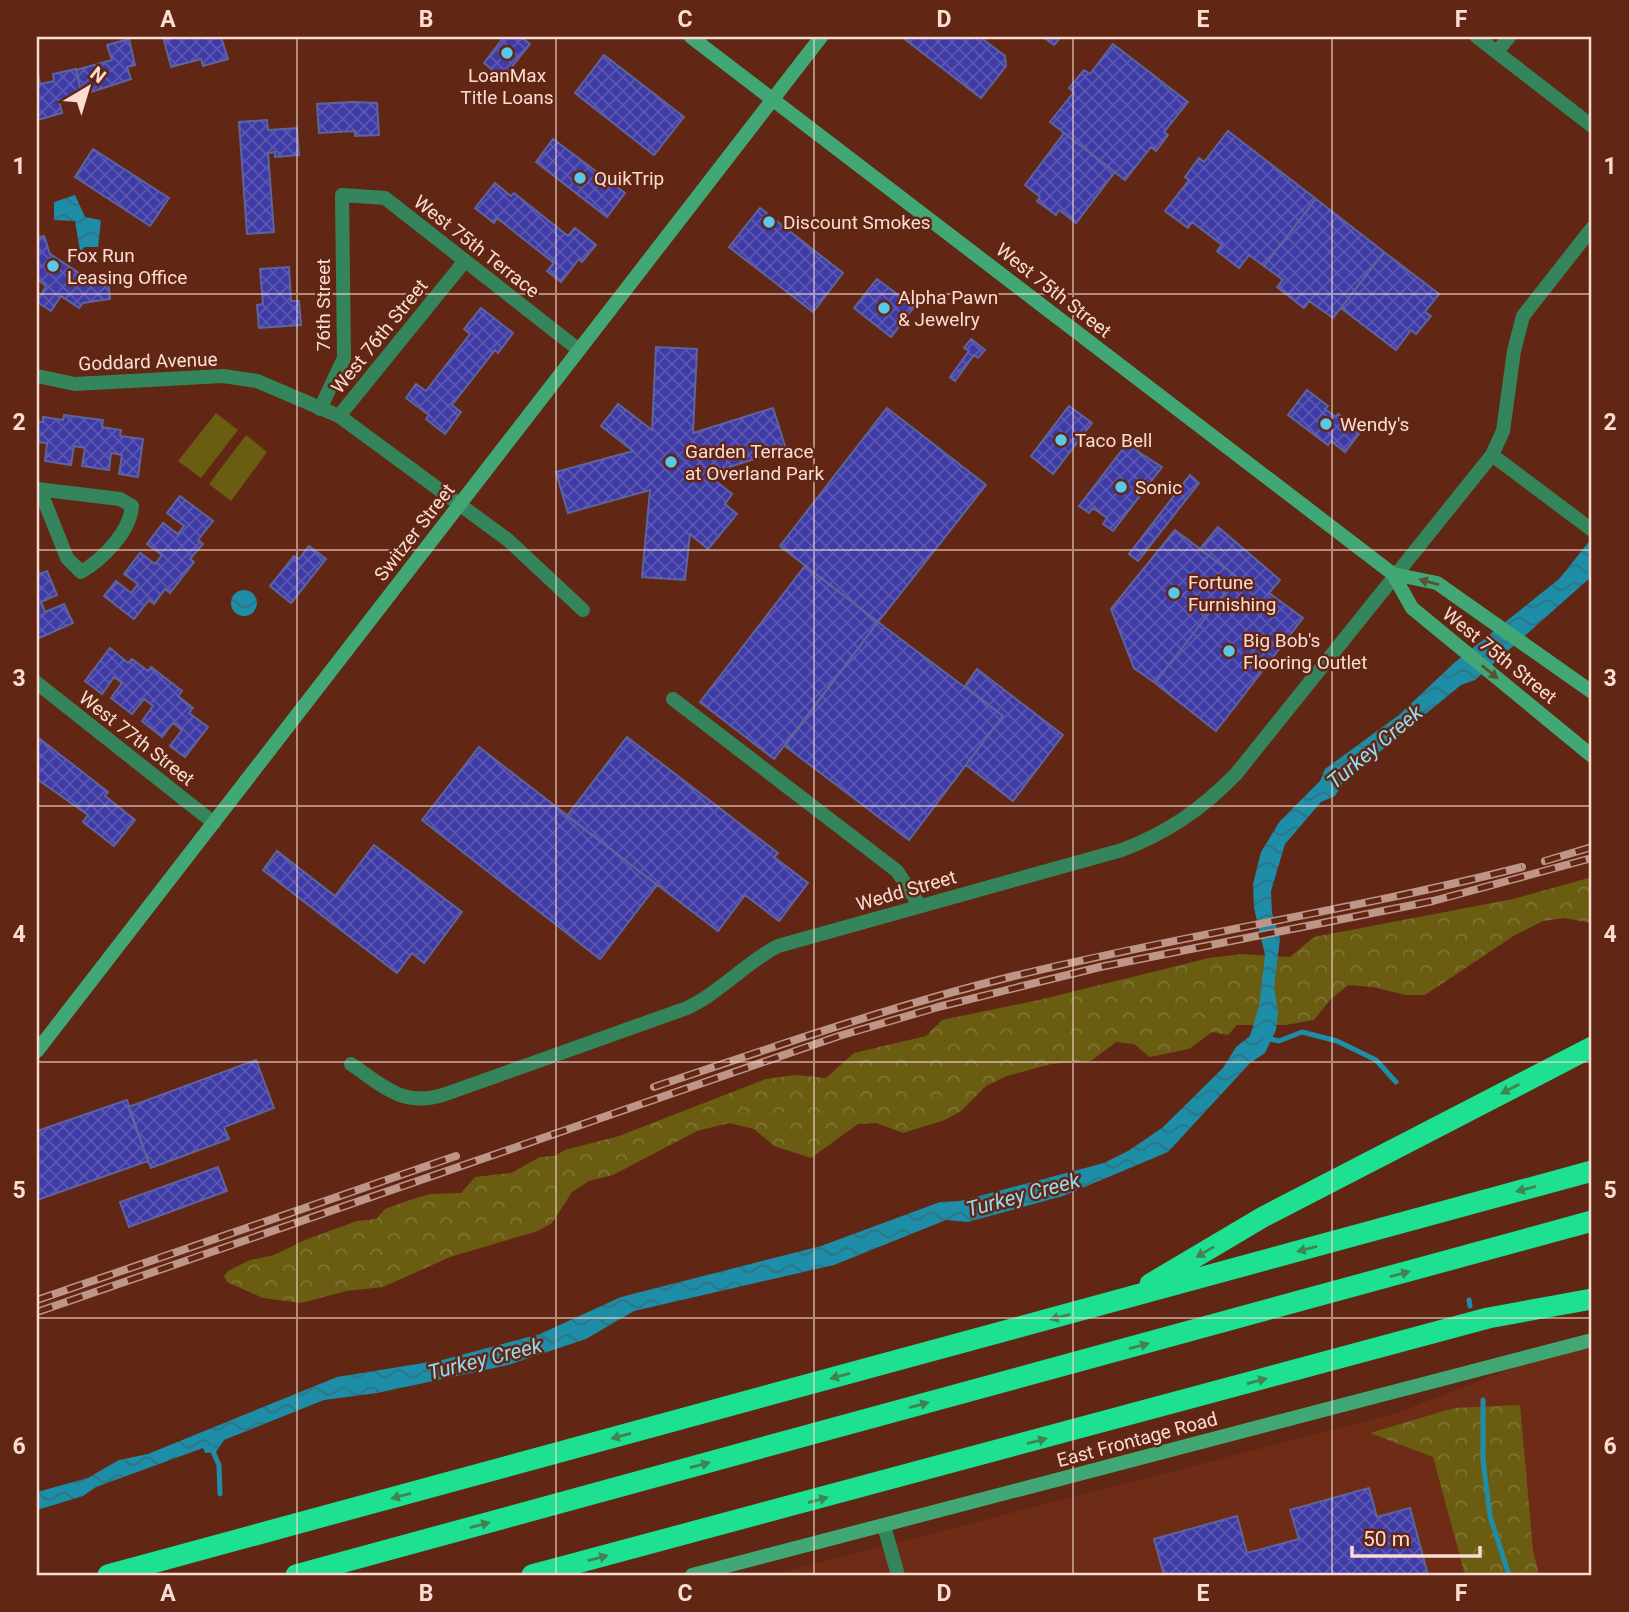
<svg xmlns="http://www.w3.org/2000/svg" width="1629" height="1612" font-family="Roboto,sans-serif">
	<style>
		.built { fill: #6e2c16 }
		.forest { fill: url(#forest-crowns) }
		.garden { fill: #6a5d12 }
		.water { fill: url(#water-waves) }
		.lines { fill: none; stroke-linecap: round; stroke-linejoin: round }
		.stream { stroke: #1e8da7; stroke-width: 5 }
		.building { fill: url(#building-cross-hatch); stroke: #5e649d; stroke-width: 2 }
		.street { stroke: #34855c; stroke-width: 14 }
		.secondary { stroke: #41a875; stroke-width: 14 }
		.highway { stroke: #1ee091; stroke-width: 21 }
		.rail-casing { stroke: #be9589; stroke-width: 8 }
		.rail { stroke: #612714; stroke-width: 5; stroke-dasharray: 16; stroke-linecap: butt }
		.oneway { fill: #565436 }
		.oneway2 { fill: #408452 }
		.grid { fill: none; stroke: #fadcd3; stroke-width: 2; stroke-opacity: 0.55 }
		.poi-dot { fill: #5ac8e6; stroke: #612714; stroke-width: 2.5 }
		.labels { text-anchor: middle; stroke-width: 5; stroke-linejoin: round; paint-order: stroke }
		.poi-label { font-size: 19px; fill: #fadcd3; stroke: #612714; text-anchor: start }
		.street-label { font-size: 19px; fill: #fadcd3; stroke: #612714 }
		.water-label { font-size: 21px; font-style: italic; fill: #92dcf1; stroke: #612714 }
		.neatline { fill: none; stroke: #fadcd3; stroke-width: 2.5 }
		.grid-label { font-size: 23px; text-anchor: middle; font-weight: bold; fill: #fadcd3 }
	</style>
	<defs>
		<pattern id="forest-crowns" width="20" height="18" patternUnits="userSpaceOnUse" patternTransform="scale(1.75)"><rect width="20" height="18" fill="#6a5d12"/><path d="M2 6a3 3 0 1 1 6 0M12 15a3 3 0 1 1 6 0" fill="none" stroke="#807434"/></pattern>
		<pattern id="water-waves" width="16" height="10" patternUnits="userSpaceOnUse" patternTransform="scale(1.75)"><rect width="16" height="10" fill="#1e8da7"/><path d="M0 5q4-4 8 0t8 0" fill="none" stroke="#2e7383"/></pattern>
		<pattern id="building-cross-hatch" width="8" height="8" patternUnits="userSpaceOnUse" patternTransform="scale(1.75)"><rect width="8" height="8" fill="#3f3ba6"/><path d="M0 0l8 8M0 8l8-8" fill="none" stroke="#5c57b1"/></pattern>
	</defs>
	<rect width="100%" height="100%" fill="#612714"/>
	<path class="built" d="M1572 1345H1592V1575H772L1397 1413Z"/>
	<path class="forest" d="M1592 877V923L1564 918 1543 921 1515 935 1425 995H1406L1373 987 1348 985 1330 1000 1314 1020 1286 1025H1237L1228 1035 1212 1032 1189 1049 1150 1057 1134 1044 1116 1042 1091 1061 1051 1064 1007 1076 986 1086 961 1111 945 1120 903 1133 876 1123 858 1124 811 1158 774 1146 754 1129 729 1123 697 1131 613 1175 589 1181 572 1192 552 1223 538 1231 450 1257 383 1287 346 1291 301 1303 263 1298 227 1282 224 1276 228 1271 250 1260 274 1255 305 1240 357 1221 376 1219 385 1209 410 1200 430 1194 461 1193 475 1177 511 1173 540 1157 555 1156 565 1150 619 1136 766 1079 796 1075 826 1078 854 1053 926 1036 942 1020 1039 1000 1209 958 1242 954 1290 957 1314 937 1513 899Z
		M1520 1405 1533 1550 1539 1575H1465L1433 1457 1370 1433 1454 1408Z"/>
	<path class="garden" d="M216 413 238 430 201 478 178 461Z
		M246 435 267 452 231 501 209 484Z"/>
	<path class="water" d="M75 195 85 217 101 220 98 247H85L80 251 75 221 54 220V202Z
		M1592 538V576L1475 680 1461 685 1344 781 1335 796 1321 802 1285 844 1271 891 1272 913 1280 939 1274 987 1278 1012 1276 1030 1265 1053 1250 1063 1168 1152 1063 1196 968 1222 946 1220 834 1265 634 1311 586 1339 508 1365 377 1393 324 1400 224 1440 216 1452 205 1453 203 1448 96 1487 83 1496 37 1510V1492L88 1478 119 1460 148 1454 337 1377 442 1360 540 1334 621 1297 821 1246 940 1202 960 1201 1104 1163 1128 1151 1162 1128 1223 1068 1236 1047 1250 1036 1259 1006 1265 955 1254 908 1253 884 1261 852 1280 821 1320 781 1325 769 1399 715 1454 663 1559 579Z
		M231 603a13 13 0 1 1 26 0a13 13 0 1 1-26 0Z"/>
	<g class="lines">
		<path class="stream" d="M1266 1038 1279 1041 1302 1032 1337 1041 1376 1060 1396 1082
			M1469 1300 1470 1306
			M1483 1400V1460L1490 1516 1509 1575
			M211 1447 219 1465 220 1494"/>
	</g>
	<path class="building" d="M178 37H221L228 59 203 66 201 59 171 67 164 40Z
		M504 37H521L530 44 503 78 484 63Z
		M902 37H980L1005 56 1006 66 981 98Z
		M1043 37H1061L1054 45Z
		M129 39 135 65 127 67 131 79 82 95 76 70 112 60 107 45Z
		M1113 44 1188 102 1164 132 1168 135 1156 151 1151 147 1125 180 1050 122 1074 92 1069 88 1084 70 1090 74Z
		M604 55 684 117 654 155 575 93Z
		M76 69 82 95 59 100 62 113 38 120 37 70 40 84 54 81 53 74Z
		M353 102 377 103 379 135 355 136V131L319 133 317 104Z
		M267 120 268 130 297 128 299 155 275 157V152L268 153 274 232 247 234 239 122Z
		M1228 131 1316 199 1264 266 1249 255 1239 268 1217 251 1222 245 1192 222 1188 228 1165 211 1189 180 1185 177 1199 158 1204 162Z
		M1064 133 1115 172 1076 223 1059 210 1056 215 1037 201 1040 197 1025 185Z
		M553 139 625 193 607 217 536 162Z
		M93 149 169 198 150 226 75 177Z
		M495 183 511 196 514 193 568 236 575 228 596 245 582 262 579 259 561 282 547 271 554 263 497 218 494 223 475 208Z
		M1316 199 1384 252 1333 318 1309 301 1304 308 1277 287 1283 280 1264 266Z
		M760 208 843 273 813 312 729 247Z
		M44 236 50 254 90 280 108 278 110 299 83 303 79 308 61 296 51 311 37 302 46 286 37 279V238Z
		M1384 252 1439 294 1425 312 1431 316 1416 334 1411 330 1396 350 1341 308Z
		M289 267 291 301H299L301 325 259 328 257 305 263 304 260 269Z
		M877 279 914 307 891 337 854 308Z
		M481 308 513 333 498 353 495 350 452 405 461 412 445 434 426 419 429 415 406 398 416 384 426 391 470 334 464 329Z
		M971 339 985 350 978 358 974 355 955 381 950 377 969 351 964 348Z
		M656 347 697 349 693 433 773 408 786 449 707 474 732 494 725 504 737 514 708 549 690 534 685 580 642 577 650 490 568 513 556 472 633 451 601 426 618 404 652 430Z
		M1307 390 1328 406 1325 409 1336 417 1338 414 1361 431 1345 452 1331 441 1328 445 1288 415Z
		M1069 406 1092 423 1053 474 1031 456Z
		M887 408 986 485 878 622 780 546Z
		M64 415 103 420 102 427 121 430 120 436 143 439 138 477 119 474 122 455 111 453 109 470 82 466 85 448 74 446 71 465 45 461 47 443 37 442V446V422H43V417L63 420Z
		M1129 441 1139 448 1137 451 1162 467 1113 531 1103 524 1107 518 1093 508 1089 513 1079 506Z
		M1190 475 1199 483 1138 561 1129 554Z
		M180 496 213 521 198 540 203 544 190 559 194 562 170 593 165 589 154 604 149 600 134 619 104 596 116 581 131 593 138 584 124 574 140 553 155 564 162 555 147 544 163 523 178 534 184 526 167 513Z
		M1218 527 1280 580 1269 593 1303 618 1216 731 1155 683 1237 577 1200 549Z
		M1175 530 1237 577 1155 683 1134 668 1111 609Z
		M309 546 326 559 291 603 270 586 294 556 299 559Z
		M805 566 878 622 774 759 700 702Z
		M47 571 57 595 41 602 45 612 64 604 73 623 37 639V575Z
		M878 622 1003 716 909 840 785 746Z
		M110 648 128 663 132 659 148 671 151 667 182 691 178 696 193 708 189 713 208 727 185 757 170 746 182 730 173 723 162 737 142 721 153 706 144 699 132 714 111 698 122 683 114 677 102 694 85 681Z
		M977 669 1063 735 1013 801 966 765 1003 716 965 686Z
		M627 737 778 853 774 857 808 883 779 921 745 895 718 931 567 816Z
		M40 739 108 792 105 796 135 820 114 846 83 822 88 815 37 779V743Z
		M479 747 657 885 600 959 422 820Z
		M374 845 462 912 424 963 412 953 397 973 263 870 277 851 335 896Z
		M256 1060 274 1108 224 1127 229 1139 151 1168 128 1107Z
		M127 1100 148 1161 37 1200V1131Z
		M218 1167 227 1191 129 1227 120 1202Z
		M1369 1488 1377 1517 1410 1508 1428 1575H1164L1154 1539 1237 1516 1247 1553 1299 1539 1290 1510Z"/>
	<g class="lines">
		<path class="street" d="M1477 37 1592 126
			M1497 52 1509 37
			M37 376 75 384 223 376 257 381 339 416 508 540 583 610
			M320 409 344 358 342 195 385 198 579 350
			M339 416 464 262
			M1492 455 1592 530
			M37 489 120 499 132 506C130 532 103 559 81 572L67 558 40 490
			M37 683 214 823
			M673 699 897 871 920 906
			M351 1064C383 1086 402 1107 443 1095L687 1008C721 992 745 963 778 946L1122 850C1167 833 1202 809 1236 774L1492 455 1503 431 1514 351 1523 316 1592 228
			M884 1526 898 1575"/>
		<path class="secondary" d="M691 37 1393 574 1412 608 1592 756
			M1393 574 1437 583 1592 692
			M37 1051 821 37
			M692 1575 1592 1340"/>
		<path class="highway" d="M1150 1284 1263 1217 1592 1047
			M108 1575 1592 1171
			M296 1575 1592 1221
			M532 1575 1488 1318 1592 1299"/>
		<g class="rail-casing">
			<path id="rail" d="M1545 861 1592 847
				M654 1087C773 1047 892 1006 1014 976 1182 935 1354 910 1522 867
				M37 1300 456 1156
				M37 1312 839 1036 938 1007 1100 967 1433 901 1592 858"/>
		</g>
		<use href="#rail" class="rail"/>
	</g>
	<defs><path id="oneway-solid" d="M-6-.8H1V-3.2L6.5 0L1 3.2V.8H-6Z" transform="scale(1.75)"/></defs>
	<g class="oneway">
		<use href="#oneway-solid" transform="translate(1429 582) rotate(-165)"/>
		<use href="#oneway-solid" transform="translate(1490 672) rotate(39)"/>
	</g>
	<g class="oneway2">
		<use href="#oneway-solid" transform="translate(1510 1089) rotate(153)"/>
		<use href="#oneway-solid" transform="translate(1526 1189) rotate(165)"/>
		<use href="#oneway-solid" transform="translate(1307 1249) rotate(165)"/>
		<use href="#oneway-solid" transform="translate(1205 1252) rotate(149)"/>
		<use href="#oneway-solid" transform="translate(1400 1274) rotate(-15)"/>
		<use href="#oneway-solid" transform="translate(1060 1317) rotate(165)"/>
		<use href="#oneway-solid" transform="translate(1139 1346) rotate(-15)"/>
		<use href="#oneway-solid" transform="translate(840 1376) rotate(165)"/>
		<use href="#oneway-solid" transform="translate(1257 1381) rotate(-15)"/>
		<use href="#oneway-solid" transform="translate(919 1405) rotate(-15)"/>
		<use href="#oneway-solid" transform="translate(621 1436) rotate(165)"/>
		<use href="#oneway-solid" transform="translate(1037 1441) rotate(-15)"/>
		<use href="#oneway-solid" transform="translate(700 1465) rotate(-15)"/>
		<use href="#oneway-solid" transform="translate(401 1496) rotate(165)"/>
		<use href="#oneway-solid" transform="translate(818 1500) rotate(-15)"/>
		<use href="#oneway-solid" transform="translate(480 1525) rotate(-15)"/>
		<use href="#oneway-solid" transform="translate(598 1558) rotate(-15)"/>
	</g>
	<path class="grid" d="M297 37V1575M556 37V1575M814 37V1575M1073 37V1575M1332 37V1575M37 294H1592M37 550H1592M37 806H1592M37 1062H1592M37 1318H1592"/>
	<g class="poi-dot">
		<circle cx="507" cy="53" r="7"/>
		<circle cx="580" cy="178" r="7"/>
		<circle cx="769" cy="222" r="7"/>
		<circle cx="53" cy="266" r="7"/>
		<circle cx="884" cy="308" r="7"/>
		<circle cx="1326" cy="424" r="7"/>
		<circle cx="1061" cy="440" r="7"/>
		<circle cx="671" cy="462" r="7"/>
		<circle cx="1121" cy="487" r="7"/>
		<circle cx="1174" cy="593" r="7"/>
		<circle cx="1229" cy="651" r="7"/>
	</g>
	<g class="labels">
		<g class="poi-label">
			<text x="507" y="82" text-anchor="middle">LoanMax<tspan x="507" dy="22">Title Loans</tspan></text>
			<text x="594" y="185">QuikTrip</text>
			<text x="783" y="229">Discount Smokes</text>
			<text x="67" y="262">Fox Run<tspan x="67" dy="22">Leasing Office</tspan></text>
			<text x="898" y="304">Alpha Pawn<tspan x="898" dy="22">&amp; Jewelry</tspan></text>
			<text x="1340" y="431">Wendy's</text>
			<text x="1075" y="447">Taco Bell</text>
			<text x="685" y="458">Garden Terrace<tspan x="685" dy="22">at Overland Park</tspan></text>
			<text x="1135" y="494">Sonic</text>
			<text x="1188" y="589">Fortune<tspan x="1188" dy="22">Furnishing</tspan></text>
			<text x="1243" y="647">Big Bob's<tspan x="1243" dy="22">Flooring Outlet</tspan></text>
		</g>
		<g class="street-label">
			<text transform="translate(477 246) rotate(38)" y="7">West 75th Terrace</text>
			<text transform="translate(1054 290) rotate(38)" y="7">West 75th Street</text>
			<text transform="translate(323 305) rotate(-90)" y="7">76th Street</text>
			<text transform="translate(379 336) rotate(-51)" y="7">West 76th Street</text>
			<text transform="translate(148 361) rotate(-2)" y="7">Goddard Avenue</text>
			<text transform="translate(414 532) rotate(-52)" y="7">Switzer Street</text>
			<text transform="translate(1500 655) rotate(39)" y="7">West 75th Street</text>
			<text transform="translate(137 738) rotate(38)" y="7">West 77th Street</text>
			<text transform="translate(906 890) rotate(-16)" y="7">Wedd Street</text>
			<text transform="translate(1137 1439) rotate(-15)" y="7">East Frontage Road</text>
		</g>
		<g class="water-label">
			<text transform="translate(1375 747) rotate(-40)" y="7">Turkey Creek</text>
			<text transform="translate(1023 1195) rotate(-15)" y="7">Turkey Creek</text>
			<text transform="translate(485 1359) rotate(-14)" y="7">Turkey Creek</text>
		</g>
	</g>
	<rect width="1629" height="1612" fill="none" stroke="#612714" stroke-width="77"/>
	<g transform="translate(88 88) rotate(38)" stroke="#612714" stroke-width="5" paint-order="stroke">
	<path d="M0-5L12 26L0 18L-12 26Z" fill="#fadcd3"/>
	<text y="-10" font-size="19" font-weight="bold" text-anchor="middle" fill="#fadcd3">N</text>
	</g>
	<path d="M1352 1546v10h128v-10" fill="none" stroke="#fadcd3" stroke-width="3.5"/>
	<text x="1363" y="1546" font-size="21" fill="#fadcd3" stroke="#612714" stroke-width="5" paint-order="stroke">50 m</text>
	<rect x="38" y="38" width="1552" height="1536" class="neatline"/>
	<g class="grid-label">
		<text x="168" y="27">A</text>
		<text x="426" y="27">B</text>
		<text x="685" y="27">C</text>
		<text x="944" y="27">D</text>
		<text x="1203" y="27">E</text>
		<text x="1461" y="27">F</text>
		<text x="19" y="174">1</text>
		<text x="1610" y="174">1</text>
		<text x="19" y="430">2</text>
		<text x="1610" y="430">2</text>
		<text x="19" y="686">3</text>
		<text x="1610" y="686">3</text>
		<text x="19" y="942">4</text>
		<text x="1610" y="942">4</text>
		<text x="19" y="1198">5</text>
		<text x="1610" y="1198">5</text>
		<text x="19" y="1454">6</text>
		<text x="1610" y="1454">6</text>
		<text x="168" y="1601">A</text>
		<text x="426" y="1601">B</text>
		<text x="685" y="1601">C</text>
		<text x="944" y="1601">D</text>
		<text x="1203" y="1601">E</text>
		<text x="1461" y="1601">F</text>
	</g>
</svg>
